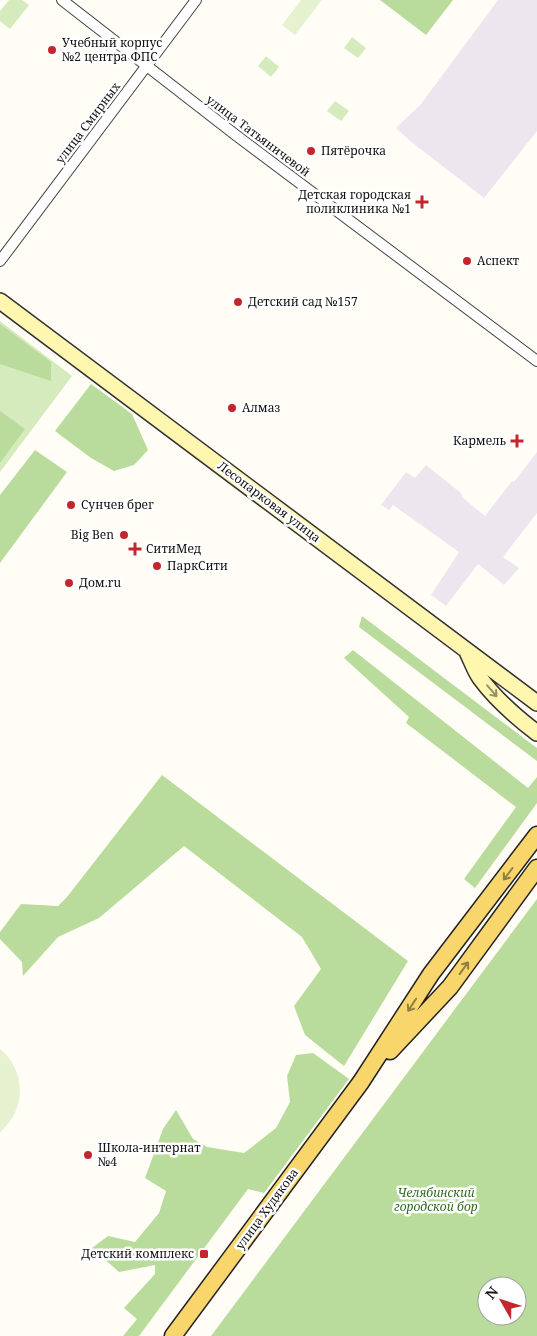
<svg xmlns="http://www.w3.org/2000/svg" width="537" height="1336" font-family="'Noto Serif',serif">
	<style>
		.industrial { fill: #eee6ef }
		.green { fill: #d5ebbd }
		.forest { fill: #b9dc9c; fill-rule: evenodd }
		.pitch { fill: #e6f2cf }
		.lines { fill: none; stroke-linecap: round; stroke-linejoin: round }
		.minor-casing { stroke: #444; stroke-width: 12 }
		.secondary-casing { stroke: #333; stroke-width: 18 }
		.primary-casing { stroke: #222; stroke-width: 19 }
		.minor { stroke: #fff; stroke-width: 10 }
		.secondary { stroke: #fff6b0; stroke-width: 15 }
		.primary { stroke: #f9d66b; stroke-width: 16 }
		.oneway { stroke: #948f68 }
		.oneway2 { stroke: #917d42 }
		.poi-dot { fill: #c4262e; stroke: #fff; stroke-width: 2 }
		.labels { text-anchor: middle; stroke-width: 5; stroke-linejoin: round; paint-order: stroke }
		.poi-label { font-size: 12px; fill: #111; stroke: #fff; text-anchor: start }
		.street-label { font-size: 12px; fill: #111; stroke: #fff }
		.park-label { font-size: 12px; font-style: italic; fill: #2f6b1f; stroke: #fff }
	</style>
	<rect width="100%" height="100%" fill="#fffdf5"/>
	<path class="industrial" d="M498 0H537V131L484 198 410 141 396 128 421 104Z
		M537 452V513L503 557 519 568 504 585 478 564 446 606 431 595 459 552 393 505 389 510 381 505 406 472 415 478 426 465 461 493 463 498 485 516 512 481 514 482Z"/>
	<path class="green" d="M9 0H22L29 5 10 29 0 21V11Z
		M352 37 366 48 358 58 344 48Z
		M266 56 279 67 271 77 258 66Z
		M335 101 349 111 341 121 327 111Z
		M0 321 72 376 0 472Z"/>
	<path class="forest" d="M380 0H453L426 35Z
		M0 324 51 362V381L0 364Z
		M91 384 132 414 148 450 134 465 114 471 91 458 55 431Z
		M0 411 25 429 0 463Z
		M35 450 67 472 0 563V495Z
		M362 616 537 748V761L359 627Z
		M353 650 528 788 537 777V803L475 888 464 879 516 807 406 723 409 717 344 658Z
		M162 775 408 961 344 1066 305 1035 294 1006 321 969 302 937 184 846 99 918 58 937 23 976 22 962 0 939V932L21 904 58 906 67 897Z
		M537 899V1336H211ZM487 1286H517V1316H487Z
		M313 1053 349 1079 264 1193 248 1189 139 1336H123L137 1319 124 1308 155 1274V1265L119 1272 92 1248 108 1236 135 1242 159 1213 166 1191 145 1178 163 1129 176 1110 193 1139 207 1147 244 1153 276 1128 290 1102 287 1076 296 1055Z"/>
	<path class="pitch" d="M301 0H322L295 35 282 25Z
		M0 1049C18 1063 25 1089 16 1110 13 1119 6 1126 0 1133Z"/>
	<g class="lines">
		<g class="minor-casing">
			<path id="minor" d="M62 0 237 136 537 361
				M0 261 196 0"/>
		</g>
		<g class="secondary-casing">
			<path id="secondary" d="M0 301 537 703
				M468 654C472 662 475 671 480 678 496 700 516 717 537 733"/>
		</g>
		<g class="primary-casing">
			<path id="primary" d="M390 1051 450 987 537 868
				M173 1336 361 1082 431 974 537 835"/>
		</g>
		<use href="#minor" class="minor"/>
		<use href="#secondary" class="secondary"/>
		<use href="#primary" class="primary"/>
	</g>
	<defs><path id="oneway-shaft" d="M-6 0H5M1.5-3L5.5 0L1.5 3" fill="none" stroke-width="1.6" stroke-linecap="round" stroke-linejoin="round" transform="scale(1.25)"/></defs>
	<use class="oneway" href="#oneway-shaft" transform="translate(492 691) rotate(49)"/>
	<g class="oneway2">
		<use href="#oneway-shaft" transform="translate(508 874) rotate(127)"/>
		<use href="#oneway-shaft" transform="translate(464 968) rotate(-54)"/>
		<use href="#oneway-shaft" transform="translate(412 1005) rotate(123)"/>
	</g>
	<g class="poi-dot">
		<circle cx="52" cy="50" r="5"/>
		<circle cx="311" cy="151" r="5"/>
		<path d="M419.5 194.5h5v5h5v5h-5v5h-5v-5h-5v-5h5z"/>
		<circle cx="467" cy="261" r="5"/>
		<circle cx="238" cy="302" r="5"/>
		<circle cx="232" cy="408" r="5"/>
		<path d="M514.5 433.5h5v5h5v5h-5v5h-5v-5h-5v-5h5z"/>
		<circle cx="71" cy="505" r="5"/>
		<circle cx="124" cy="535" r="5"/>
		<path d="M132.5 541.5h5v5h5v5h-5v5h-5v-5h-5v-5h5z"/>
		<circle cx="157" cy="566" r="5"/>
		<circle cx="69" cy="583" r="5"/>
		<circle cx="88" cy="1155" r="5"/>
		<rect x="199" y="1249" width="10" height="10" rx="2.5"/>
	</g>
	<g class="labels">
		<g class="poi-label">
			<text x="62" y="47">Учебный корпус<tspan x="62" dy="14">№2 центра ФПС</tspan></text>
			<text x="321" y="155">Пятёрочка</text>
			<text x="411" y="199" text-anchor="end">Детская городская<tspan x="411" dy="14">поликлиника №1</tspan></text>
			<text x="477" y="265">Аспект</text>
			<text x="248" y="306">Детский сад №157</text>
			<text x="242" y="412">Алмаз</text>
			<text x="506" y="445" text-anchor="end">Кармель</text>
			<text x="81" y="509">Сунчев брег</text>
			<text x="114" y="539" text-anchor="end">Big Ben</text>
			<text x="146" y="553">СитиМед</text>
			<text x="167" y="570">ПаркСити</text>
			<text x="79" y="587">Дом.ru</text>
			<text x="98" y="1152">Школа-интернат<tspan x="98" dy="14">№4</tspan></text>
			<text x="194" y="1258" text-anchor="end">Детский комплекс</text>
		</g>
		<g class="street-label">
			<text transform="translate(88 123) rotate(-53)" y="4">улица Смирных</text>
			<text transform="translate(258 136) rotate(37)" y="4">улица Татьяничевой</text>
			<text transform="translate(269 502) rotate(37)" y="4">Лесопарковая улица</text>
			<text transform="translate(267 1209) rotate(-54)" y="4">улица Худякова</text>
		</g>
		<g class="park-label">
			<text x="436" y="1197">Челябинский<tspan x="436" dy="14">городской бор</tspan></text>
		</g>
	</g>
	<g transform="translate(502 1301) rotate(309)"><circle r="24" fill="#ffffff" stroke="#a0a0a0"/>
	<path d="M0-4L9 19L0 12L-9 19Z" fill="#c4262e"/>
	<text y="-8" font-size="14" font-weight="bold" text-anchor="middle" fill="#111111">N</text>
	</g>
</svg>
